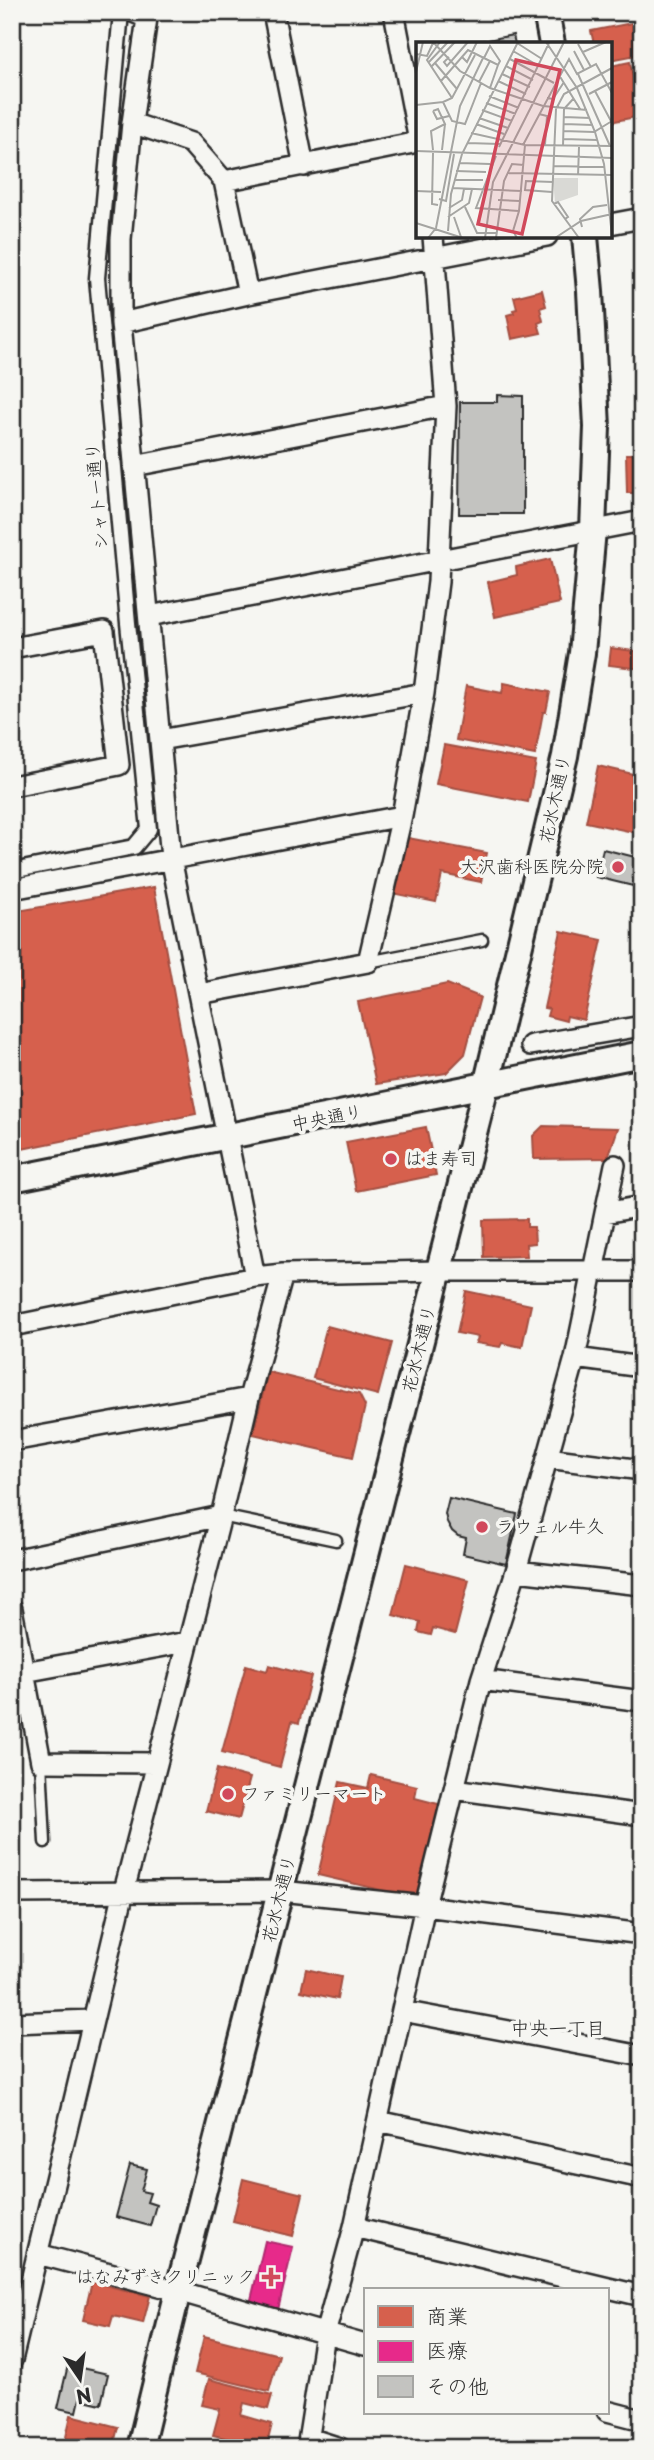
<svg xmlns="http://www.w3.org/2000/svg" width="654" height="2460" font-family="'Playpen Sans','Klee One',sans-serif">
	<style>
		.shops { fill: #d6604d; stroke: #a35043; stroke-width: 2 }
		.health { fill: #e7298a; stroke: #af2a6e; stroke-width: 2 }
		.building { fill: #c3c3c0; stroke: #2b2b2b; stroke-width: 2 }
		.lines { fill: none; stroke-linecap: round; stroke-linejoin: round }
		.service-casing { stroke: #2b2b2b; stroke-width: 15 }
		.pedestrian-casing { stroke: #2b2b2b; stroke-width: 19 }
		.minor-casing { stroke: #2b2b2b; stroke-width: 24 }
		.tertiary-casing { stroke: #2b2b2b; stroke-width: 30 }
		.service { stroke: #f6f6f2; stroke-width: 10 }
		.pedestrian { stroke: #f6f6f2; stroke-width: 14 }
		.minor { stroke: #f6f6f2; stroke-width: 19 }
		.tertiary { stroke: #f6f6f2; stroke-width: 24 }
		.poi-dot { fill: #d1495b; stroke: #f6f6f2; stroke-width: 2.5 }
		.labels { text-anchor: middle; stroke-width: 7; stroke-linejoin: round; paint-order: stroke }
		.street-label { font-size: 18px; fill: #2b2b2b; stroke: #f6f6f2 }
		.poi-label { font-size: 18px; fill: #2b2b2b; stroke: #f6f6f2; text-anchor: start }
		.neighbourhood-label { font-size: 19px; fill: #2b2b2b; stroke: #f6f6f2 }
		.inset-road { fill: none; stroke: #a5a5a2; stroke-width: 2 }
		.view { fill: #d1495b; fill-opacity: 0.15; stroke: #d1495b; stroke-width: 3.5 }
		.inset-edge { fill: none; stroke: #2b2b2b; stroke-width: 3.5 }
	</style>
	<rect width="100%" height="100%" fill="#f6f6f2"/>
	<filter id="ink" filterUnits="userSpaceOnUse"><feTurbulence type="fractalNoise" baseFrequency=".0143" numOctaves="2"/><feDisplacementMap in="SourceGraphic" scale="14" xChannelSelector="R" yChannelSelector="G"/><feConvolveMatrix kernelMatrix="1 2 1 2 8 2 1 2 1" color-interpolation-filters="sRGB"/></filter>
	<g filter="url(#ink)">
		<path class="shops" d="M642 21V54L610 60V44H594L591 31Z
			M630 62 641 116 610 122V66Z
			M542 290 546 306 540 308 543 321 538 323 541 333 512 339 507 315 514 313 513 310 517 309 514 297Z
			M626 454H642V493H627Z
			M550 559 560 603 495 617 488 582 517 575 516 567Z
			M611 648 642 652 641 669 609 665Z
			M504 683 550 692 546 712H543L535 755 456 740 466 686 502 693Z
			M444 745 536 762 528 802 436 784Z
			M598 766 642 776V790L633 832 586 822Z
			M403 837 487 853 481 882 442 874 436 902 392 893Z
			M154 887 196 1114 12 1151V912Z
			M561 931 602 940 584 1020 567 1016 566 1021 547 1016 549 1009 544 1008Z
			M447 984 480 997 465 1054 446 1073 376 1084 358 1002Z
			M543 1126 618 1128 608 1158 534 1159 533 1136Z
			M426 1127 436 1175 356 1191 346 1142Z
			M527 1219V1227H534L535 1243 526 1244 527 1256 484 1257 483 1220Z
			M466 1291 531 1305 522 1347 502 1343 500 1347 476 1343 478 1337 457 1333Z
			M327 1326 392 1343 378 1395 313 1378Z
			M268 1372 359 1394 365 1406 353 1457 253 1434Z
			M406 1564 469 1580 455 1634 433 1628 431 1635 418 1632 420 1622 393 1615Z
			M246 1665 267 1671 269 1665 311 1676 299 1723 292 1721 280 1767 222 1752Z
			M217 1769 250 1778 239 1819 206 1811Z
			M371 1775 417 1786 415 1798 446 1806 423 1900 318 1875 340 1782 368 1788Z
			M306 1969 341 1977 337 1999 301 1991Z
			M243 2179 303 2194 293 2236 233 2221Z
			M92 2282 150 2296 143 2323 113 2316 110 2326 83 2320Z
			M204 2336 279 2355 269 2391 195 2373Z
			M209 2379 272 2395 268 2409 244 2403 241 2415 272 2424 266 2448 213 2435 220 2409 202 2405Z
			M71 2415 118 2427 113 2448H72L64 2446Z"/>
		<path class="health" d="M265 2241 293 2247 277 2314 249 2308Z"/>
		<path class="building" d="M513 35 515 44H479L478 42Z
			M497 395 523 396V514H459L460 402H497Z
			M603 849 639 858 633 886 596 877Z
			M449 1498 517 1514 506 1564 463 1554 466 1538 458 1536 452 1531 447 1522 445 1514Z
			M130 2165 147 2169 141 2191 150 2193 147 2202 156 2205 150 2226 116 2217Z
			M68 2365 108 2374 101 2404 80 2399 77 2412 58 2408Z"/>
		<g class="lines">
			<g class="service-casing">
				<path id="service" d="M368 962 482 940
					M221 1516 336 1540
					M41 1762 45 1842"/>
			</g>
			<g class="pedestrian-casing">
				<path id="pedestrian" d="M12 871 134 847 149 829 128 623 97 278 121 12"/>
			</g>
			<g class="minor-casing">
				<path id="minor" d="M133 12 147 18 132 123 121 239V323L171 858 255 1277
					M273 12 304 166
					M394 12 418 136
					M132 123 191 143 224 181 248 294
					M224 181 418 142
					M610 224 642 218
					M121 323 248 294 547 236
					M134 466 446 406
					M149 616 642 521
					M12 648 104 631 119 765 12 786
					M160 740 424 693
					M12 889 402 816
					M199 994 368 962 402 816 424 693 438 582 446 406 433 236
					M531 1045 642 1026
					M605 1213 642 1206
					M12 1326 255 1277 283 1274 439 1271H642
					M575 1358 642 1367
					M12 1441 249 1398
					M547 1458 642 1470
					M12 1560 221 1516
					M516 1571 642 1585
					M12 1609 41 1762 156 1763
					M24 1672 187 1642
					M481 1680 642 1701
					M454 1789 642 1815
					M12 1893 281 1891 425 1906 642 1934
					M402 2011 642 2056
					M12 2023 92 2020
					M378 2121 642 2178
					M354 2227 642 2296
					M38 2254 178 2291 365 2345
					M12 2360 124 1891 221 1516 249 1398 283 1274
					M607 2411 642 2420
					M309 2438 340 2448
					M307 2448 325 2334 354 2227 425 1906 481 1680 516 1571 575 1358 615 1165"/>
			</g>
			<g class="tertiary-casing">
				<path id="tertiary" d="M546 12 552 44
					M12 1179 642 1054
					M140 2448 178 2291 486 1086 565 756 582 653 593 530 597 427 590 291 585 236"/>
			</g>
			<use href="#service" class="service"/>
			<use href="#pedestrian" class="pedestrian"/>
			<use href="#minor" class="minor"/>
			<use href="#tertiary" class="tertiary"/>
		</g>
	</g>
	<g class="poi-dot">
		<circle cx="618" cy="867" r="7"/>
		<circle cx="391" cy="1159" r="7"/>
		<circle cx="482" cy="1527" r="7"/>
		<circle cx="228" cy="1794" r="7"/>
		<path d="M267.5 2266.5h7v7h7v7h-7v7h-7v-7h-7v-7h7z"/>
	</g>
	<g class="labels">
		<g class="street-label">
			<text transform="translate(97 496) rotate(-95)" y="6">シャトー通り</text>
			<text transform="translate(555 799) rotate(-78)" y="6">花水木通り</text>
			<text transform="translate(327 1118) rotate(-11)" y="6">中央通り</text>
			<text transform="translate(419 1349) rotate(-76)" y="6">花水木通り</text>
			<text transform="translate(279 1899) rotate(-76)" y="6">花水木通り</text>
		</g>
		<g class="poi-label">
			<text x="604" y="873" text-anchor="end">大沢歯科医院分院</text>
			<text x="405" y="1165">はま寿司</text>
			<text x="496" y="1533">ラウェル牛久</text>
			<text x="242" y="1800">ファミリーマート</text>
			<text x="255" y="2283" text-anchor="end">はなみずきクリニック</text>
		</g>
		<g class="neighbourhood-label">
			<text x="558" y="2035">中央一丁目</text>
		</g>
	</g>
	<g transform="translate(416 42)">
		<rect width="196" height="196" fill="#f6f6f2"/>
		<path d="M137 136H162V153L139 161Z" fill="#d9d9d5"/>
		<path class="inset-road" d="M17 0 44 29 74 46 127 64 171 68M24 0 11 18 36 56M130 0 161 46 179 90 188 122 196 194M101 1 126 17M162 2 175 25M97 9 123 24M158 9 168 28M167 10 190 0M0 12 11 14 17 1M59 13 36 56 27 60 36 79 49 82 65 41M33 15 28 20 31 24 52 0M46 15 51 20 61 0M68 16 74 4 84 19 82 23 74 19M94 17 138 41M12 21 32 0M19 21 41 47M90 24 117 38M15 25 39 0M0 30 7 0M86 32 114 45M162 32 194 104M143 33 164 67M25 39 52 8 74 19 63 40M82 39 110 52M74 46 82 23M179 49 196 81M173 52 196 40M73 54 103 66M131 56 137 57 148 40M70 61 100 72M0 63 27 60M66 68 96 79M17 69 22 67 29 82 15 89 17 108M17 69 21 77 33 74M123 72 131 74 129 103M148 75 174 76M63 76 92 86M60 82 88 92M148 82 177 83M147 89 178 90 196 79M55 91 109 103 196 104M147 97 181 98M51 101 84 102M107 103 153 17 161 32 180 22 196 51M147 104 148 67 158 56M83 105 133 1M26 108 29 82M0 109 196 116M17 111 16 162 22 163M80 114 60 166 103 169M43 121 74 122M137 124 189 125M40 129 70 130M92 131 196 133M162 134 163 105M38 138H67M36 146 106 149M0 149 25 150M136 150 109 148 110 139 137 140M23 157 30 159 38 112M82 158 104 159M138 162 142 160 152 175 149 177M49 165 61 191H80M33 166 46 158 48 147M32 175 53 161 56 147M38 175 45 195M0 181 47 196M166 185 164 177 177 165 191 163M32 189 35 152 46 112 102 0M12 196 20 186 44 64 67 16M69 196 77 140 148 0M80 196 88 139 96 122 108 123M101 196 97 189 103 169 109 103M139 196 165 179 196 172M163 196 136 159 140 67 148 52 196 26"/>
		<path class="view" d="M100 18 144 28 106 192 62 182Z"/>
		<rect width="196" height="196" class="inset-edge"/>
	</g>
	<rect width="654" height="2460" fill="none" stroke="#f6f6f2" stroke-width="42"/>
	<rect x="21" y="21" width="612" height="2418" fill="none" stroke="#2b2b2b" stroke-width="2.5" filter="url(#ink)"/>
	<rect x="364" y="2288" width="245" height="126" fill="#f6f6f2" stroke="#a5a5a2" stroke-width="2"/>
	<rect x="378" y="2306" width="35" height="21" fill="#d6604d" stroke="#a5a5a2" stroke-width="2"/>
	<text x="426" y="2324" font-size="21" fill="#2b2b2b">商業</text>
	<rect x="378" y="2341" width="35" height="21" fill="#e7298a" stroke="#a5a5a2" stroke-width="2"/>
	<text x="426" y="2358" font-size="21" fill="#2b2b2b">医療</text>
	<rect x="378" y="2376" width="35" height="21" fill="#c3c3c0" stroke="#a5a5a2" stroke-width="2"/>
	<text x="426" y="2394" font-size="21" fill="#2b2b2b">その他</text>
	<g transform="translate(80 2379) rotate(167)" stroke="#f6f6f2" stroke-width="5" paint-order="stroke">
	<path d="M0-5L12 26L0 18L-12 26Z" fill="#2b2b2b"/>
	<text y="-10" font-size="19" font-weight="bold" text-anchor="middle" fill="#2b2b2b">N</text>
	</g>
</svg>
